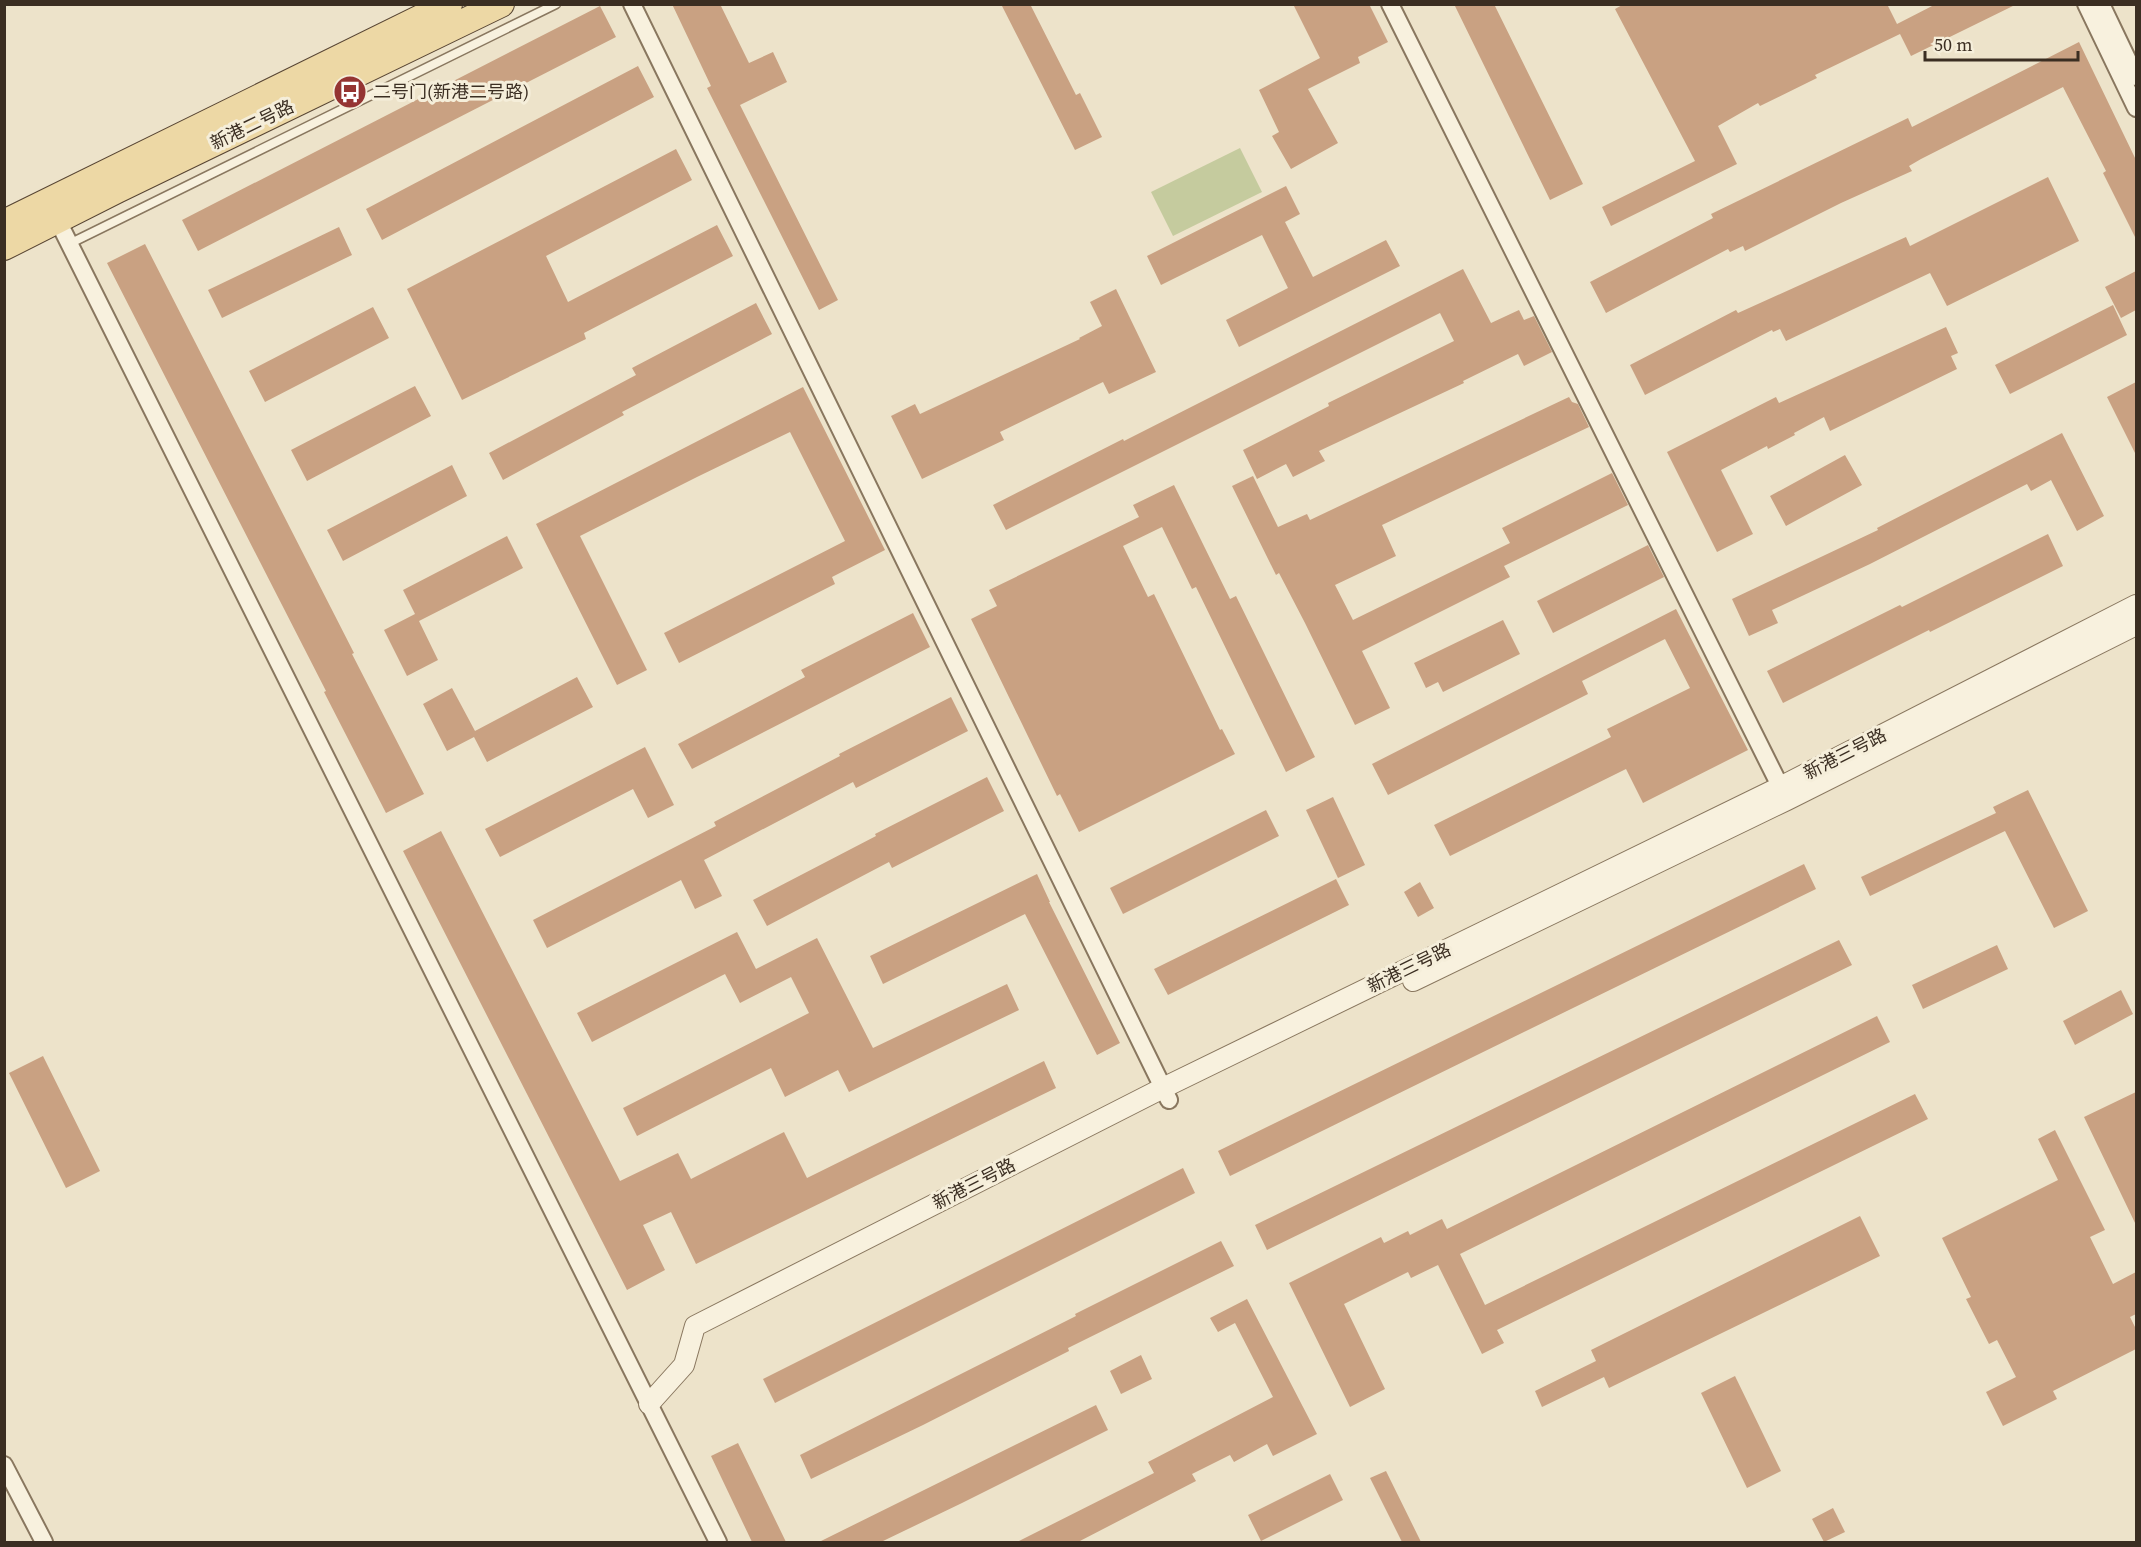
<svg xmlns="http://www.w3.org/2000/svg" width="2141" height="1547" font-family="'Source Serif 4','Noto Sans SC',serif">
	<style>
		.green { fill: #c5cb9e }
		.building { fill: #c9a182 }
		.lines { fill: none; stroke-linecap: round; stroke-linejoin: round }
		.service-casing { stroke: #89775f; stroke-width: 11 }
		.minor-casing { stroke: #89775f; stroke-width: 20 }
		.tertiary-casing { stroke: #89775f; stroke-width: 22 }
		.primary-casing { stroke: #584533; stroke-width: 28 }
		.service { stroke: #f8f1de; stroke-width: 8 }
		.minor { stroke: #f8f1de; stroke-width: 16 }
		.tertiary { stroke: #f8f1de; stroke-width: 20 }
		.primary { stroke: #edd8a5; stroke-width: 26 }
		.labels { text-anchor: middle; stroke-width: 6; stroke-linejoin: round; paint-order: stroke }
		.poi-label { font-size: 18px; fill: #3b2e22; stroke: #f5eeda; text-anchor: start }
		.street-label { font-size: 18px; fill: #3b2e22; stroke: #f5eeda }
	</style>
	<rect width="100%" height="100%" fill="#ede3ca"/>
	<path class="green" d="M1240 148 1262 192 1173 236 1151 192Z"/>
	<path class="building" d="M672 4H720L749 63 773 52 787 82 740 105 838 300 819 310 707 88 711 86Z
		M1001 4H1030L1076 95 1080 93 1102 137 1075 150Z
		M1293 4H1369L1388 42 1358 57 1360 63 1308 89 1338 143 1291 169 1272 136 1279 132 1259 90 1320 58Z
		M1454 4H1494L1583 184 1550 200Z
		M1624 4H1887L1897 24 1936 4H2017L1911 56 1900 34 1815 75 1817 78 1760 106 1758 103 1718 126 1737 164 1611 226 1602 207 1695 161 1615 9Z
		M600 6 616 37 198 251 182 220Z
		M2079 42 2136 160V239L2103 173 2106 171 2063 87 1921 159 1909 166 1912 171 1841 203 1745 251 1743 246 1730 252 1728 249 1606 313 1590 282 1713 218 1711 214 1908 118 1912 127Z
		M638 66 654 97 382 240 366 209Z
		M676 149 692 180 546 256 568 302 717 225 733 256 584 333 586 339 462 400 407 289Z
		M2048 177 2079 241 1947 306 1930 273 1786 341 1780 329 1773 332 1772 330 1645 395 1630 365 1736 310 1738 313 1906 237 1910 246Z
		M1286 186 1300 214 1285 222 1313 277 1386 240 1400 266 1239 347 1226 320 1288 288 1262 235 1161 285 1147 256Z
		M339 227 352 255 222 318 208 290Z
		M145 244 354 653 352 654 424 794 386 813 324 692 326 691 107 263Z
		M1463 269 1491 323 1519 310 1524 320 1534 316 1552 352 1524 366 1518 354 1463 381 1464 383 1319 451 1325 461 1293 477 1286 464 1257 479 1243 450 1329 406 1328 403 1454 341 1440 313 1006 530 993 505 1123 439 1124 441Z
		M2136 271V310L2121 318 2105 287Z
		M1116 289 1156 372 1109 394 1103 382 1000 432 1004 440 922 479 891 416 915 404 920 414 1080 339 1079 338 1102 326 1090 302Z
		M756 303 772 334 622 412 624 415 503 480 489 453 636 375 632 368Z
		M2113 305 2127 335 2010 394 1995 365Z
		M373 307 389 338 265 402 249 371Z
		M1946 327 1958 353 1951 356 1957 369 1830 431 1824 417 1794 433 1795 435 1768 449 1767 446 1721 470 1753 534 1717 552 1667 452 1776 397 1779 403Z
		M2136 382V455L2107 397Z
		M415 386 431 416 307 481 291 450Z
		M803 387 885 550 832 577 835 584 679 663 664 633 845 541 790 432 697 477 580 536 647 670 617 685 536 524Z
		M1569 397 1572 402 1578 404 1589 427 1382 525 1396 556 1335 585 1353 620 1510 543 1502 528 1612 473 1628 505 1504 566 1510 577 1362 651 1390 708 1355 725 1305 623 1279 573 1276 575 1232 486 1253 476 1278 527 1307 514 1310 520Z
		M2062 433 2104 516 2077 531 2051 480 2031 491 2027 484 1870 564 1772 610 1778 623 1749 636 1732 599 1878 530 1877 528Z
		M1845 455 1862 485 1786 526 1770 496Z
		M452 465 467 496 343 561 327 530Z
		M1174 485 1230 599 1236 596 1315 757 1286 772 1196 587 1192 589 1162 527 1123 546 1148 597 1154 594 1220 730 1222 729 1235 754 1079 832 1060 794 1057 796 971 619 997 606 989 590 1139 517 1133 505Z
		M2048 534 2063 566 1930 632 1929 630 1783 703 1767 671 1900 605 1902 607Z
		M507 536 523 568 419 621 438 660 407 676 384 630 415 614 403 590Z
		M1648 545 1664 577 1553 633 1537 601Z
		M1676 609 1748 750 1643 803 1626 769 1450 856 1434 825 1611 737 1607 729 1690 688 1665 639 1582 681 1588 694 1388 795 1372 764Z
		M913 613 930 647 692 769 678 744 805 677 801 670Z
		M1503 620 1520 654 1443 692 1438 682 1426 688 1414 663Z
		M577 677 593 707 487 762 474 737 447 751 423 704 452 688 475 731Z
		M951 697 968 731 856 788 853 782 704 860 722 896 695 909 681 880 547 948 533 920 716 826 714 822 840 756 839 754Z
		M645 747 674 805 648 818 633 789 500 857 485 829Z
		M987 777 1004 811 892 868 889 862 767 926 753 900 876 836 875 834Z
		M2028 790 2088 911 2054 928 2005 831 1870 896 1861 877 1996 813 1993 807Z
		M1333 797 1365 865 1338 878 1306 810Z
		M1266 810 1279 836 1123 914 1110 888Z
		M441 831 620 1181 678 1153 691 1179 784 1132 807 1178 1044 1061 1056 1088 696 1264 671 1212 643 1225 665 1270 627 1290 403 851Z
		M1804 864 1816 889 1230 1176 1218 1151Z
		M1037 874 1050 902H1049L1120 1043 1097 1055 1025 914 883 984 870 956Z
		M1336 879 1349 905 1168 995 1154 969Z
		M1420 882 1434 908 1418 917 1404 892Z
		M737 932 756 969 817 938 873 1048 1007 984 1019 1010 849 1092 838 1070 785 1097 771 1068 637 1136 623 1108 809 1013 791 977 740 1003 725 974 592 1042 577 1013Z
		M1839 940 1852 965 1267 1250 1255 1225Z
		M1997 945 2008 969 1923 1009 1912 985Z
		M2121 990 2133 1014 2075 1045 2063 1021Z
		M1877 1016 1890 1042 1460 1254 1485 1305 1915 1094 1928 1119 1497 1330 1504 1343 1482 1354 1438 1265 1411 1278 1408 1272 1344 1304 1385 1389 1350 1407 1289 1283 1381 1237 1384 1243 1408 1231 1410 1235 1442 1219 1447 1229Z
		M43 1056 100 1171 66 1188 9 1073Z
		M2136 1092V1225L2084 1117Z
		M2055 1130 2105 1230 2090 1237 2113 1284 2136 1272V1314L2130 1317 2136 1329V1349L2053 1391 2057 1399 2003 1426 1986 1392 2016 1377 1997 1340 1989 1344 1966 1299 1971 1297 1942 1238 2058 1180 2038 1139Z
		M1183 1168 1195 1193 775 1403 763 1379Z
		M1860 1216 1880 1256 1609 1388 1604 1377 1542 1407 1535 1391 1596 1361 1591 1350Z
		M1221 1241 1234 1266 1068 1348 1069 1351 923 1425 811 1479 800 1455 1076 1316 1075 1314Z
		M1247 1299 1317 1434 1273 1456 1267 1444 1234 1462 1230 1455 1192 1474 1196 1481 1078 1542H1017L1154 1473 1148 1462 1273 1397 1235 1323 1218 1332 1210 1318Z
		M1141 1355 1152 1379 1121 1394 1110 1371Z
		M1735 1376 1781 1471 1747 1488 1701 1393Z
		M1096 1405 1108 1430 962 1503 881 1542H819Z
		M738 1443 786 1542H752L711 1456Z
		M1386 1471 1421 1542H1402L1370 1478Z
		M1330 1474 1343 1500 1261 1541 1248 1515Z
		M1833 1508 1845 1532 1824 1542 1812 1519Z"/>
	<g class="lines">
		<g class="service-casing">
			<path id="service" d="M71 243 556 4"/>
		</g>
		<g class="minor-casing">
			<path id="minor" d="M632 4 1169 1100
				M1390 4 1786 798
				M2086 4 2136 108
				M2101 4 2136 77
				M53 211 718 1542
				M4 1465 44 1542"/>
		</g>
		<g class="tertiary-casing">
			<path id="tertiary" d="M1413 981 1787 800 2136 625
				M649 1404 684 1365 695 1326 1163 1088 1780 787 2136 605"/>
		</g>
		<g class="primary-casing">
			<path id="primary" d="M4 223 449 4
				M4 247 117 190 501 4"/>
		</g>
		<use href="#service" class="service"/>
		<use href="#minor" class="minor"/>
		<use href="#tertiary" class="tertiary"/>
		<use href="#primary" class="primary"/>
	</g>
	<defs>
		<g id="bus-disc" transform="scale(1.725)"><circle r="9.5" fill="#953432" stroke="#f5eeda"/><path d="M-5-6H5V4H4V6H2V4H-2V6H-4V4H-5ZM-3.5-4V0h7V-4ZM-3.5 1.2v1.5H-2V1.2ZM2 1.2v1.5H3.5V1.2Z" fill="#fff"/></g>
	</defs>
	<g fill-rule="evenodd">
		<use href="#bus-disc" x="350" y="92"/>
	</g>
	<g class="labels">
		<g class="poi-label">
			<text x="373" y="98">二号门(新港二号路)</text>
		</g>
		<g class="street-label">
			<text transform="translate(252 125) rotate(-26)" y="6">新港二号路</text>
			<text transform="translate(1845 754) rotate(-27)" y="6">新港三号路</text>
			<text transform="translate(1409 968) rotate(-26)" y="6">新港三号路</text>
			<text transform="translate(974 1184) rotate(-27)" y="6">新港三号路</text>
		</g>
	</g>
	<rect width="2141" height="1547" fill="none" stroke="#3b2e22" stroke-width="12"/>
	<path d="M1925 51v9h153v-9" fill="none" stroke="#3b2e22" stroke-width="3"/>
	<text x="1934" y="51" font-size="18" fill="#3b2e22" stroke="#f5eeda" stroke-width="4.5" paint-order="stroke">50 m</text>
</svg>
